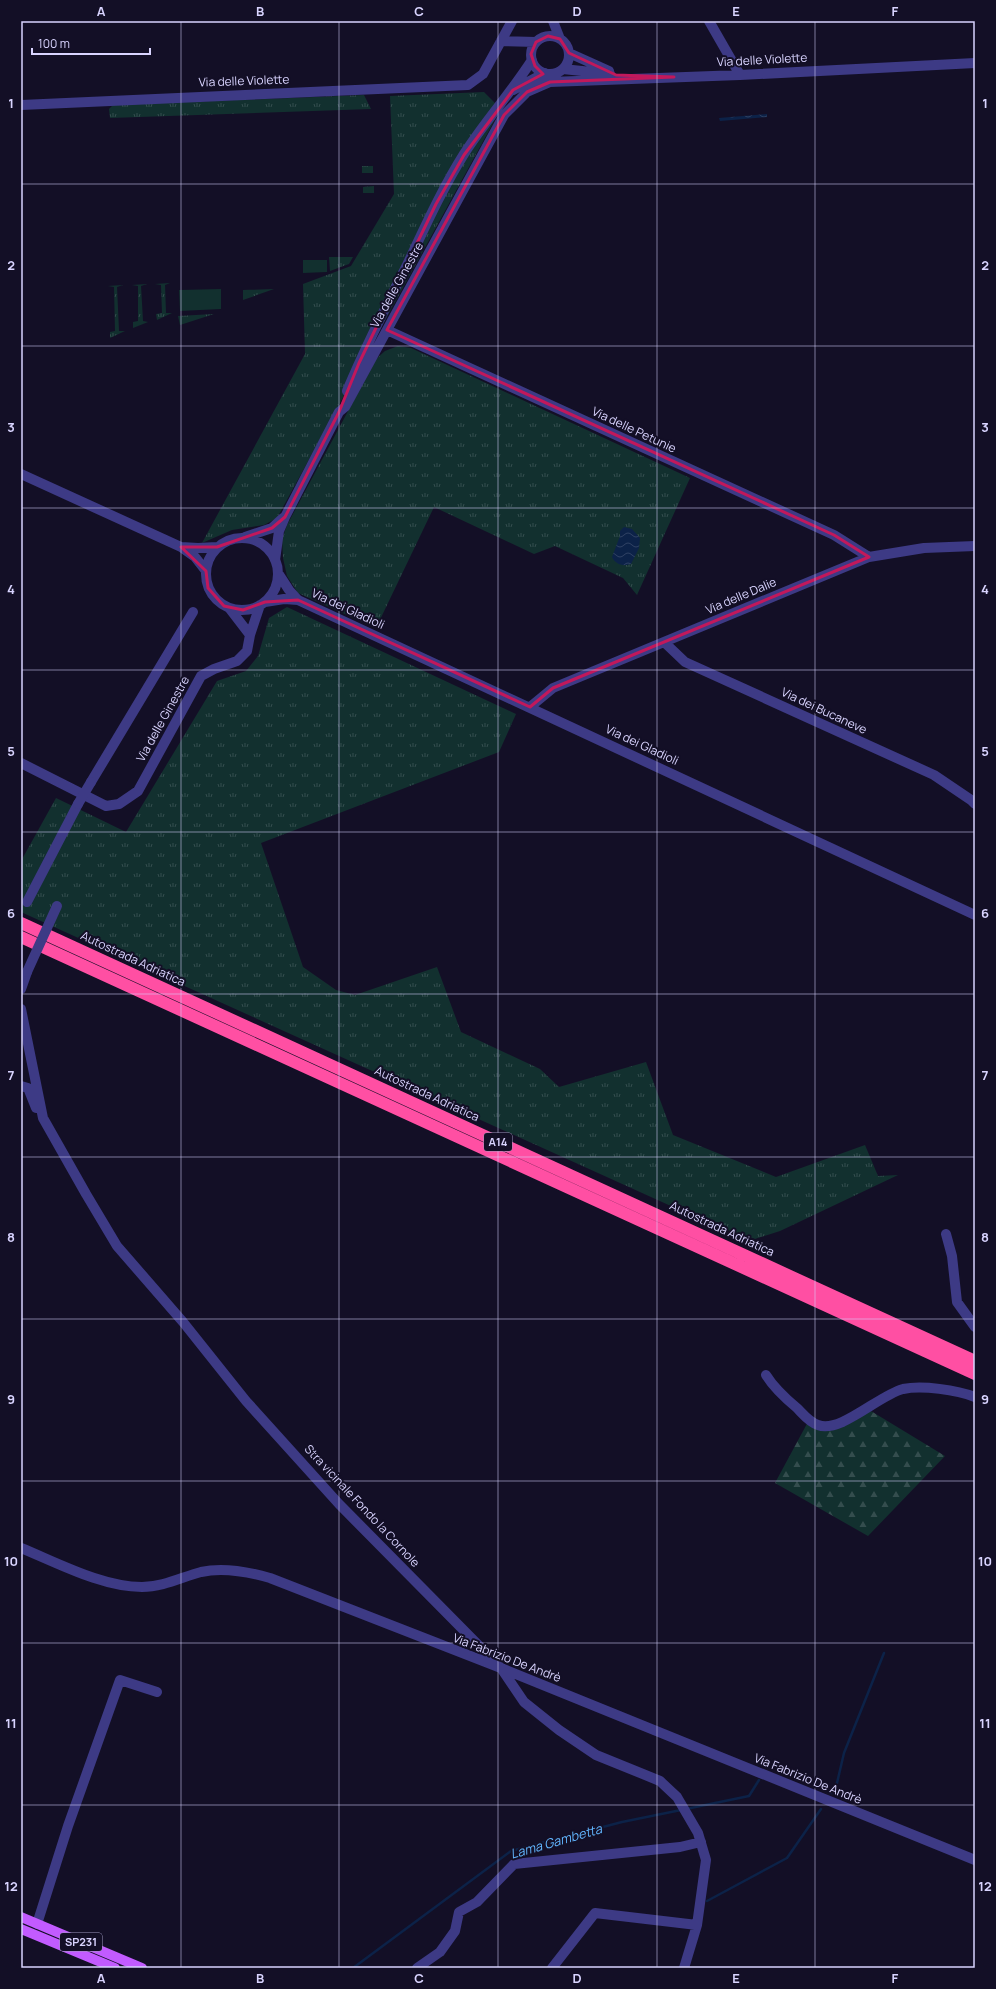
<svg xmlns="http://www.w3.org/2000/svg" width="996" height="1989" font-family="Manrope,sans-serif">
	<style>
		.grass { fill: url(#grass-tufts) }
		.forest { fill: url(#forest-firs) }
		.park { fill: #12302f }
		.water { fill: url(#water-waves) }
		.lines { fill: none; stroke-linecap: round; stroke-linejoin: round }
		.stream { stroke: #0c2248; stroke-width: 2.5 }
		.minor { stroke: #3d3a85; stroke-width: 10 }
		.major { stroke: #c25bff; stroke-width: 10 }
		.highway { stroke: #ff4fa3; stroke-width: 12 }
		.minor-bridge { stroke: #3d3a85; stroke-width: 10 }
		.marked { fill: none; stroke: #c2185b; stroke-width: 3; stroke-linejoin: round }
		.grid { fill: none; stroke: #d9d4ff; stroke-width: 1; stroke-opacity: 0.55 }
		.labels { text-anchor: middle; stroke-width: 4; stroke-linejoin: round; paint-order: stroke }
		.shield { fill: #130f26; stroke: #9e99be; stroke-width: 1 }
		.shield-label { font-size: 11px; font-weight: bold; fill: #d9d4ff }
		.street-label { font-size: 12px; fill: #d9d4ff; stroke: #130f26 }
		.water-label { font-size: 13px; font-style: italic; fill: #62b6ff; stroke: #130f26 }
		.neatline { fill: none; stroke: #d9d4ff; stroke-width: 1.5 }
		.grid-label { font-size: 13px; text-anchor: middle; font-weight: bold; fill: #d9d4ff }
	</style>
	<defs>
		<pattern id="grass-tufts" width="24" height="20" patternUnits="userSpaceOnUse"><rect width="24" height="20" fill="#12302f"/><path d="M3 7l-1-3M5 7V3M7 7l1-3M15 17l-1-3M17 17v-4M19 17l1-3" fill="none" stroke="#344d4e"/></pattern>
		<pattern id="forest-firs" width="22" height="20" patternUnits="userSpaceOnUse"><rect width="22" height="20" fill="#12302f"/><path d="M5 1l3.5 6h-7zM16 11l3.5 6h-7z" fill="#344d4e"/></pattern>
		<pattern id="water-waves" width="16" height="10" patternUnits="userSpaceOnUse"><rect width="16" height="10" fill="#0c2248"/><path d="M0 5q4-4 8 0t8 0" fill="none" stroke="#2f4163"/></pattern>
	</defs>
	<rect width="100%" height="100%" fill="#130f26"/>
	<path class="grass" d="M484 92 496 104 498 114 277 518 264 525 232 530 202 543 305 354 303 284 351 266 394 194 390 96Z
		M364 95 371 109 110 118 109 109 113 105Z
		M362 166H373V173H362Z
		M374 186V193H363V187Z
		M329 257H353L349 264 330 271Z
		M170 283 165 285 166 313H172L157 320 156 314 162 313 161 285 155 284Z
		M147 284 141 286 143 321 148 322 133 328V322L138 321V286L132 285Z
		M123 285 117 287 119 331H125L110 338V332L115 331 114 287 108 286Z
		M274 289 243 300V290Z
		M214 314 180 325 178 316Z
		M398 346 411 348 690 478 637 595 623 578 555 546 534 554 434 507 376 628 298 593 287 576 283 558 282 539 287 525 376 359 385 351Z
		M287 607 516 714 499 752 261 843 303 967 336 990 355 995 437 967 461 1032 540 1069 559 1087 646 1062 673 1135 776 1177 865 1145 878 1176 898 1175 780 1231 755 1239 715 1226 21 912V861L56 798 126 832 217 681 246 671 258 656 269 618Z"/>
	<path class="forest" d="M866 1408 945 1456 868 1536 775 1483 809 1420 824 1427Z"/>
	<path class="park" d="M327 260V272L303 273V260Z
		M221 289V309L180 311 179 290Z"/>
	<path class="water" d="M767 114V117L720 121 719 118Z
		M624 527 632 529 640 538 639 548 631 564C623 567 615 564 612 557L620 536V531Z"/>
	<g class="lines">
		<path class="stream" d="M831 1793 837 1783 844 1753 884 1653
			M686 1809 749 1796 759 1780
			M707 1901 787 1858 821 1809
			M353 1968 511 1851 622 1822 681 1810"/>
		<path class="minor" d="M553 21 560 39
			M709 21 740 75
			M531 55a19 19 0 1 1 38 0a19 19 0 1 1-38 0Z
			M501 41 536 42
			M569 53 609 71
			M563 69 610 74
			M513 90 545 73
			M21 105 468 85 483 74 512 21
			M387 330 834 535 869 557
			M347 391C365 348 386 306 407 265 425 227 442 189 464 154 485 121 511 93 532 60
			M21 474 181 547 195 557 206 571
			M245 537 272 528 283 518
			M206 574a36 36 0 1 1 72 0a36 36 0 1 1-72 0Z
			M181 547 198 548 217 547
			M275 560 279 531 285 517 339 412 345 407 504 115 527 92 550 82 740 75 975 63
			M278 573 289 590 298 600
			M265 602 284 599 298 600 975 915
			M230 609 250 635
			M664 642 685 662 934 775 971 800 975 804
			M530 707 553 688 869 557 924 548 975 546
			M21 763 106 806 119 804 138 791 201 676 214 669 237 661 247 651 250 635 260 605
			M91 782 193 612
			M27 902 78 804
			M21 989 27 972
			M21 1009 43 1118 86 1194 117 1246 183 1322 246 1401 339 1504 501 1668 524 1702 559 1730 596 1755 660 1781 677 1797 698 1833 706 1860 697 1925 684 1968
			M21 1086 28 1088 36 1108
			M946 1234 952 1256 957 1302 975 1327
			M766 1375C774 1388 785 1398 797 1408 803 1414 809 1422 818 1425 840 1434 879 1395 903 1389 922 1385 957 1390 975 1397
			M21 1548C58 1563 102 1587 142 1587 163 1587 182 1577 201 1572 224 1567 249 1572 270 1578L501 1668 975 1860
			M37 1924 68 1826 120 1680 157 1692
			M417 1968 440 1952 455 1931 459 1912 477 1902 514 1864 680 1847 701 1842
			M552 1968 595 1913 697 1925"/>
		<path class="major" d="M21 1917 142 1968
			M21 1929 115 1968"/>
		<path class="highway" d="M21 923 975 1361
			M21 937 975 1374"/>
		<path class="minor-bridge" d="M78 804 91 782
			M27 972 57 906"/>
	</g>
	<path class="marked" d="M548 36 560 39 569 53 616 75 674 77 550 82 527 92 504 115 387 330 834 535 869 557 553 688 530 707 298 600 265 602 243 610 224 606 208 588 206 571 181 547H217L272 528 285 517 339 412 359 363 436 204 464 155 513 90 543 74 535 66 531 54 536 42Z"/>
	<path class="grid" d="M181 21V1968M339 21V1968M498 21V1968M657 21V1968M815 21V1968M21 184H975M21 346H975M21 508H975M21 670H975M21 832H975M21 994H975M21 1157H975M21 1319H975M21 1481H975M21 1643H975M21 1805H975"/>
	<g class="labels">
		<g class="shield">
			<rect x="484" y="1133" width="28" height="18" rx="3"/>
			<rect x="60" y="1933" width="42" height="18" rx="3"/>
		</g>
		<g class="shield-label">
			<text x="498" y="1146">A14</text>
			<text x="81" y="1946">SP231</text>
		</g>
		<g class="street-label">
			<text transform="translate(762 60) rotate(-3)" y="4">Via delle Violette</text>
			<text transform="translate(244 81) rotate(-2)" y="4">Via delle Violette</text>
			<text transform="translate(397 285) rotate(-61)" y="4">Via delle Ginestre</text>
			<text transform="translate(634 430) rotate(25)" y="4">Via delle Petunie</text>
			<text transform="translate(741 596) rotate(-23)" y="4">Via delle Dalie</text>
			<text transform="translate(348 609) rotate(25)" y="4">Via dei Gladioli</text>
			<text transform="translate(824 711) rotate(25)" y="4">Via dei Bucaneve</text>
			<text transform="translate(163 719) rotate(-61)" y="4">Via delle Ginestre</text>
			<text transform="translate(642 745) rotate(25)" y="4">Via dei Gladioli</text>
			<text transform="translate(133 959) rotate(25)" y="4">Autostrada Adriatica</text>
			<text transform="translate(427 1094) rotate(25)" y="4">Autostrada Adriatica</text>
			<text transform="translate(722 1229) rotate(25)" y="4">Autostrada Adriatica</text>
			<text transform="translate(362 1506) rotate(47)" y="4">Stra vicinale Fondo la Cornole</text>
			<text transform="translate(507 1658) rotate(21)" y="4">Via Fabrizio De Andrè</text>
			<text transform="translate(808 1779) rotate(22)" y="4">Via Fabrizio De Andrè</text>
		</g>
		<g class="water-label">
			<text transform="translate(556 1841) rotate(-16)" y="5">Lama Gambetta</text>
		</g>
	</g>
	<rect width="996" height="1989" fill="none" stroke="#130f26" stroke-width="44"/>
	<path d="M32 48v6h118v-6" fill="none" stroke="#d9d4ff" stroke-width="2"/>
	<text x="38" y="48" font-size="12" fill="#d9d4ff" stroke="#130f26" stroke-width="3" paint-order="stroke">100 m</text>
	<rect x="22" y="22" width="952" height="1945" class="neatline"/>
	<g class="grid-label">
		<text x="101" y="16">A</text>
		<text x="260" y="16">B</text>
		<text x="419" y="16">C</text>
		<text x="577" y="16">D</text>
		<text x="736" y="16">E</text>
		<text x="895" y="16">F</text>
		<text x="11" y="108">1</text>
		<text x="985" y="108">1</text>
		<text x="11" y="270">2</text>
		<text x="985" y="270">2</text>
		<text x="11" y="432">3</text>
		<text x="985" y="432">3</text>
		<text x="11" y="594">4</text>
		<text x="985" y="594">4</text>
		<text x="11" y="756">5</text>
		<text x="985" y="756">5</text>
		<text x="11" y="918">6</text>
		<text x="985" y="918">6</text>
		<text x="11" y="1080">7</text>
		<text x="985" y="1080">7</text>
		<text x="11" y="1242">8</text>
		<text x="985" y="1242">8</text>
		<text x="11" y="1404">9</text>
		<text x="985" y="1404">9</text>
		<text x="11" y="1566">10</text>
		<text x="985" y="1566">10</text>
		<text x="11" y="1728">11</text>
		<text x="985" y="1728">11</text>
		<text x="11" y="1891">12</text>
		<text x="985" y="1891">12</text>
		<text x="101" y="1983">A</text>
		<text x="260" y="1983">B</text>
		<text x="419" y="1983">C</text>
		<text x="577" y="1983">D</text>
		<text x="736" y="1983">E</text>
		<text x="895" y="1983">F</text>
	</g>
</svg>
